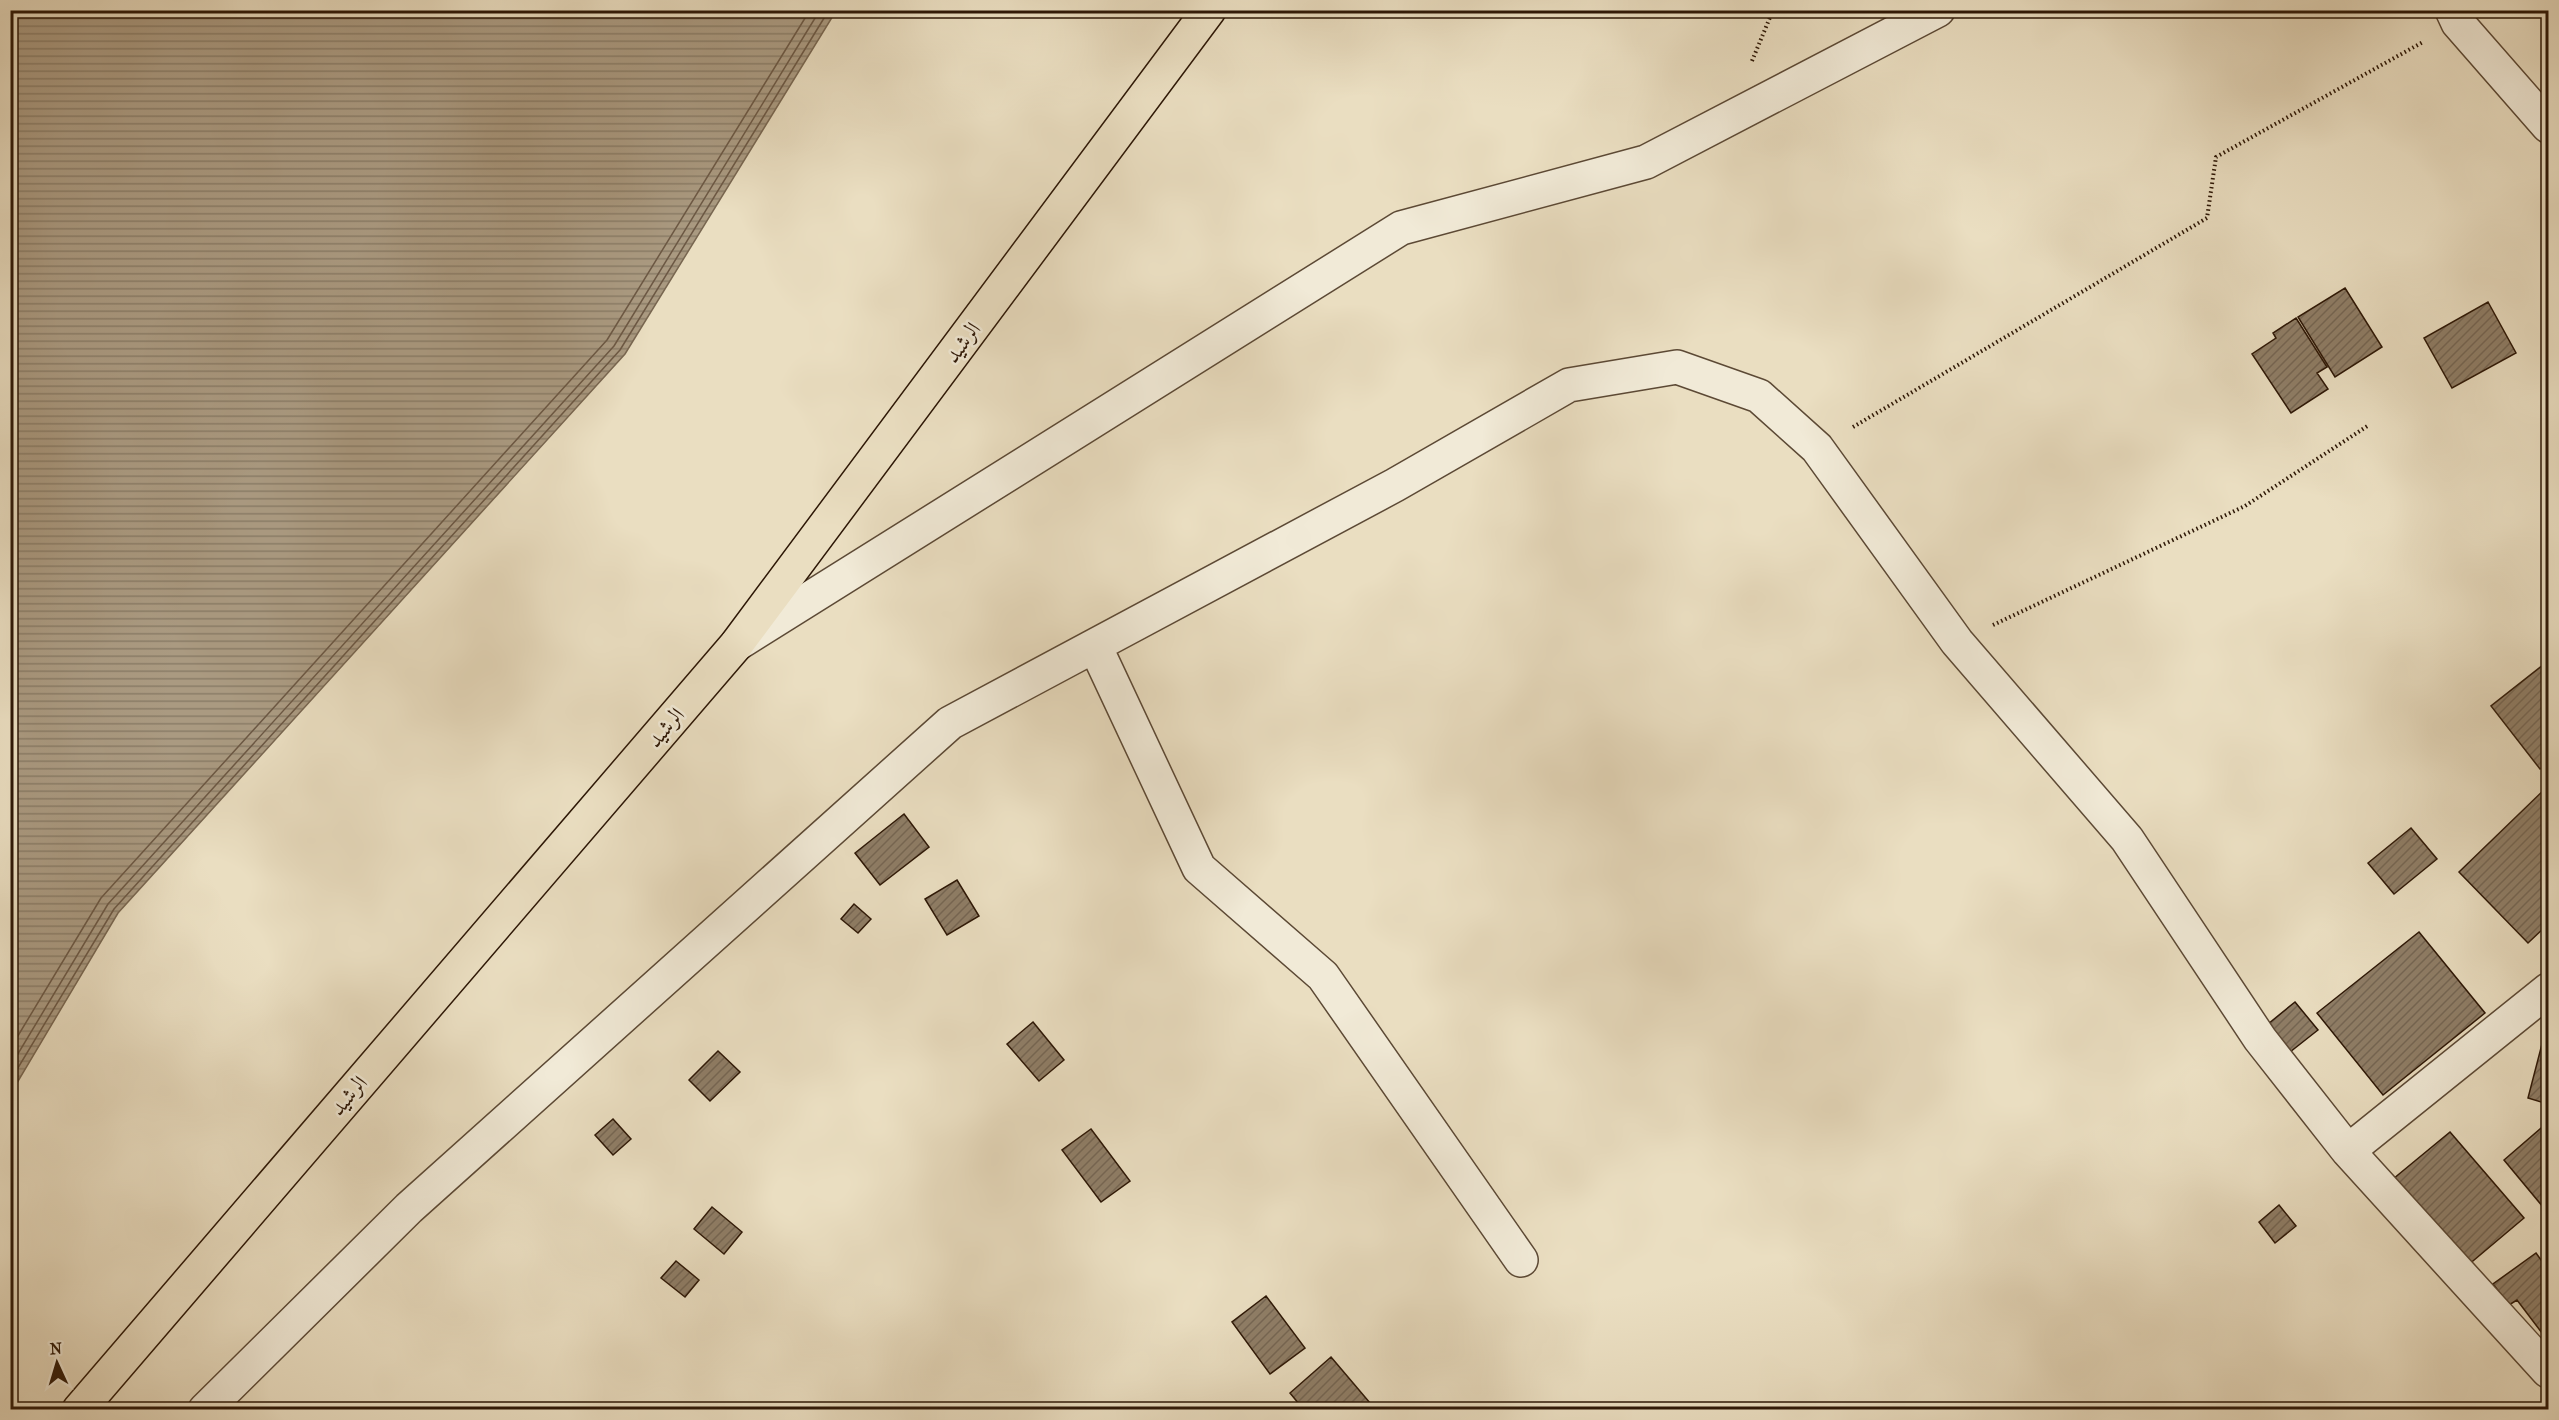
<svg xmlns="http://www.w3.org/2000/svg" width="2559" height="1420" font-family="'IM FELL French Canon',Amiri,serif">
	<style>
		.water { fill: url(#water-rules); stroke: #786650; stroke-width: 1.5 }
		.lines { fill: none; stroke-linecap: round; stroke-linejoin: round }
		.shore { stroke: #6c5844; stroke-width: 1.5 }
		.building { fill: url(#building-hatch); stroke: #2d1706; stroke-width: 1.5 }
		.minor-casing { stroke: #5c4935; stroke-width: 36 }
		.major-casing { stroke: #2d1706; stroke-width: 36 }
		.path { stroke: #2d1706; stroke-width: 4; stroke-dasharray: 1.5 3; stroke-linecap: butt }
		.minor { stroke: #f1ead7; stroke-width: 33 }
		.major { stroke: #eadec1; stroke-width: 33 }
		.labels { text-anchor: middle; stroke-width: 5; stroke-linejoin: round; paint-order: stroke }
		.street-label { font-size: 22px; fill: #2d1706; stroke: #f1ead7 }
	</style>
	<defs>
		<pattern id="water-rules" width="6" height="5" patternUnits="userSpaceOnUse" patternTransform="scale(1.5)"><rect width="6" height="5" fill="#aa9a81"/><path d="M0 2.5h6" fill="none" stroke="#8b7d68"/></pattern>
		<pattern id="building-hatch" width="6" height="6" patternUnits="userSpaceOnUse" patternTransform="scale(1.5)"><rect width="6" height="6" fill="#8f7e67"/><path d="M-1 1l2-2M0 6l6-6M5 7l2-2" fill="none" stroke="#756653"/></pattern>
	</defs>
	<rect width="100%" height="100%" fill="#eadec1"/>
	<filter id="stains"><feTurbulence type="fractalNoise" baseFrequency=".00333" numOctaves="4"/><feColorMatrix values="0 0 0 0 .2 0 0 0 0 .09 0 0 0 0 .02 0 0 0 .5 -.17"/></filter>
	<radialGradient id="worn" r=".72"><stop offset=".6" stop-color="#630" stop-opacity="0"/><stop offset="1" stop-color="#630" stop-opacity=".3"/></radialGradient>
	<path class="water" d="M11 10 836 11 625 354 118 913 11 1093Z"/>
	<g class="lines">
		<path class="shore" d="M10 1049 101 898 607 340 810 10
			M10 1067 108 904 614 346 820 10
			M10 1081 114 909 620 350 829 10"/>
	</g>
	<path class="building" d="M2345 288 2382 347 2335 377 2298 317Z
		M2488 302 2516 353 2452 388 2424 338Z
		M2296 318 2327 367 2317 373 2328 389 2291 413 2252 354 2276 338 2273 333Z
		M2548 661V763L2540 769 2491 706Z
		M2548 786V924L2528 943 2459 872Z
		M904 814 929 847 880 885 855 853Z
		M2411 828 2437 859 2394 894 2368 863Z
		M957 880 979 916 947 935 925 899Z
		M854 904 871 919 858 933 841 919Z
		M2419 932 2485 1013 2383 1095 2317 1013Z
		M2295 1002 2318 1030 2290 1052 2268 1024Z
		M2548 1021V1104L2528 1098Z
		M1033 1022 1064 1060 1039 1081 1007 1044Z
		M718 1051 740 1072 710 1101 689 1080Z
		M613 1119 631 1139 613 1155 595 1135Z
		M2548 1122V1213L2504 1160Z
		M1091 1129 1130 1181 1101 1202 1062 1150Z
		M2450 1132 2524 1218 2467 1266 2393 1179Z
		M2279 1205 2296 1226 2275 1243 2259 1222Z
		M712 1207 742 1232 724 1254 694 1229Z
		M2536 1253 2541 1260 2548 1254V1341L2517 1300 2509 1305 2493 1284Z
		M676 1261 699 1280 685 1297 661 1278Z
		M1266 1296 1305 1348 1270 1374 1232 1322Z
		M1331 1357 1376 1410H1304L1290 1393Z"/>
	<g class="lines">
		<g class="minor-casing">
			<path id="minor" d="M2452 10 2458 23 2548 126
				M737 644 1401 228 1646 162 1938 10
				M1095 646 1199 868 1323 976 1521 1260
				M2348 1151 2548 990
				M205 1410 409 1208 950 723 1395 485 1569 385 1677 367 1759 396 1817 448 1957 642 2127 839 2260 1039 2348 1151 2548 1371"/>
		</g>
		<g class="major-casing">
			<path id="major" d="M79 1410 736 645 1209 10"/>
		</g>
		<path class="path" d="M1752 61 1773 10
			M1853 427 2207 218 2216 157 2423 42
			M1993 625 2245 506 2369 425"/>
		<use href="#minor" class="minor"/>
		<use href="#major" class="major"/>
	</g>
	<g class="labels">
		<g class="street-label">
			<text transform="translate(962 342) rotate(-53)" y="8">الرشيد</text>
			<text transform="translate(665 727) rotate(-49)" y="8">الرشيد</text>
			<text transform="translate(348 1095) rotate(-49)" y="8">الرشيد</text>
		</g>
	</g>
	<rect width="2559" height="1420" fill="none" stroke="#eadec1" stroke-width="36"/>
	<rect x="12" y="12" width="2535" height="1396" fill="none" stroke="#2d1706" stroke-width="3"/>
	<rect x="18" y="18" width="2523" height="1384" fill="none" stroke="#2d1706" stroke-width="1.5"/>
	<g transform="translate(57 1363) rotate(356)" stroke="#f1ead7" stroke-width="4.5" paint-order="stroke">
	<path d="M0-4.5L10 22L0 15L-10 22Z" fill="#2d1706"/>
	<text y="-9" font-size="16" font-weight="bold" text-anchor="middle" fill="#2d1706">N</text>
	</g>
	<rect width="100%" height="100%" filter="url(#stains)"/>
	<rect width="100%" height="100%" fill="url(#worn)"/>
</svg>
